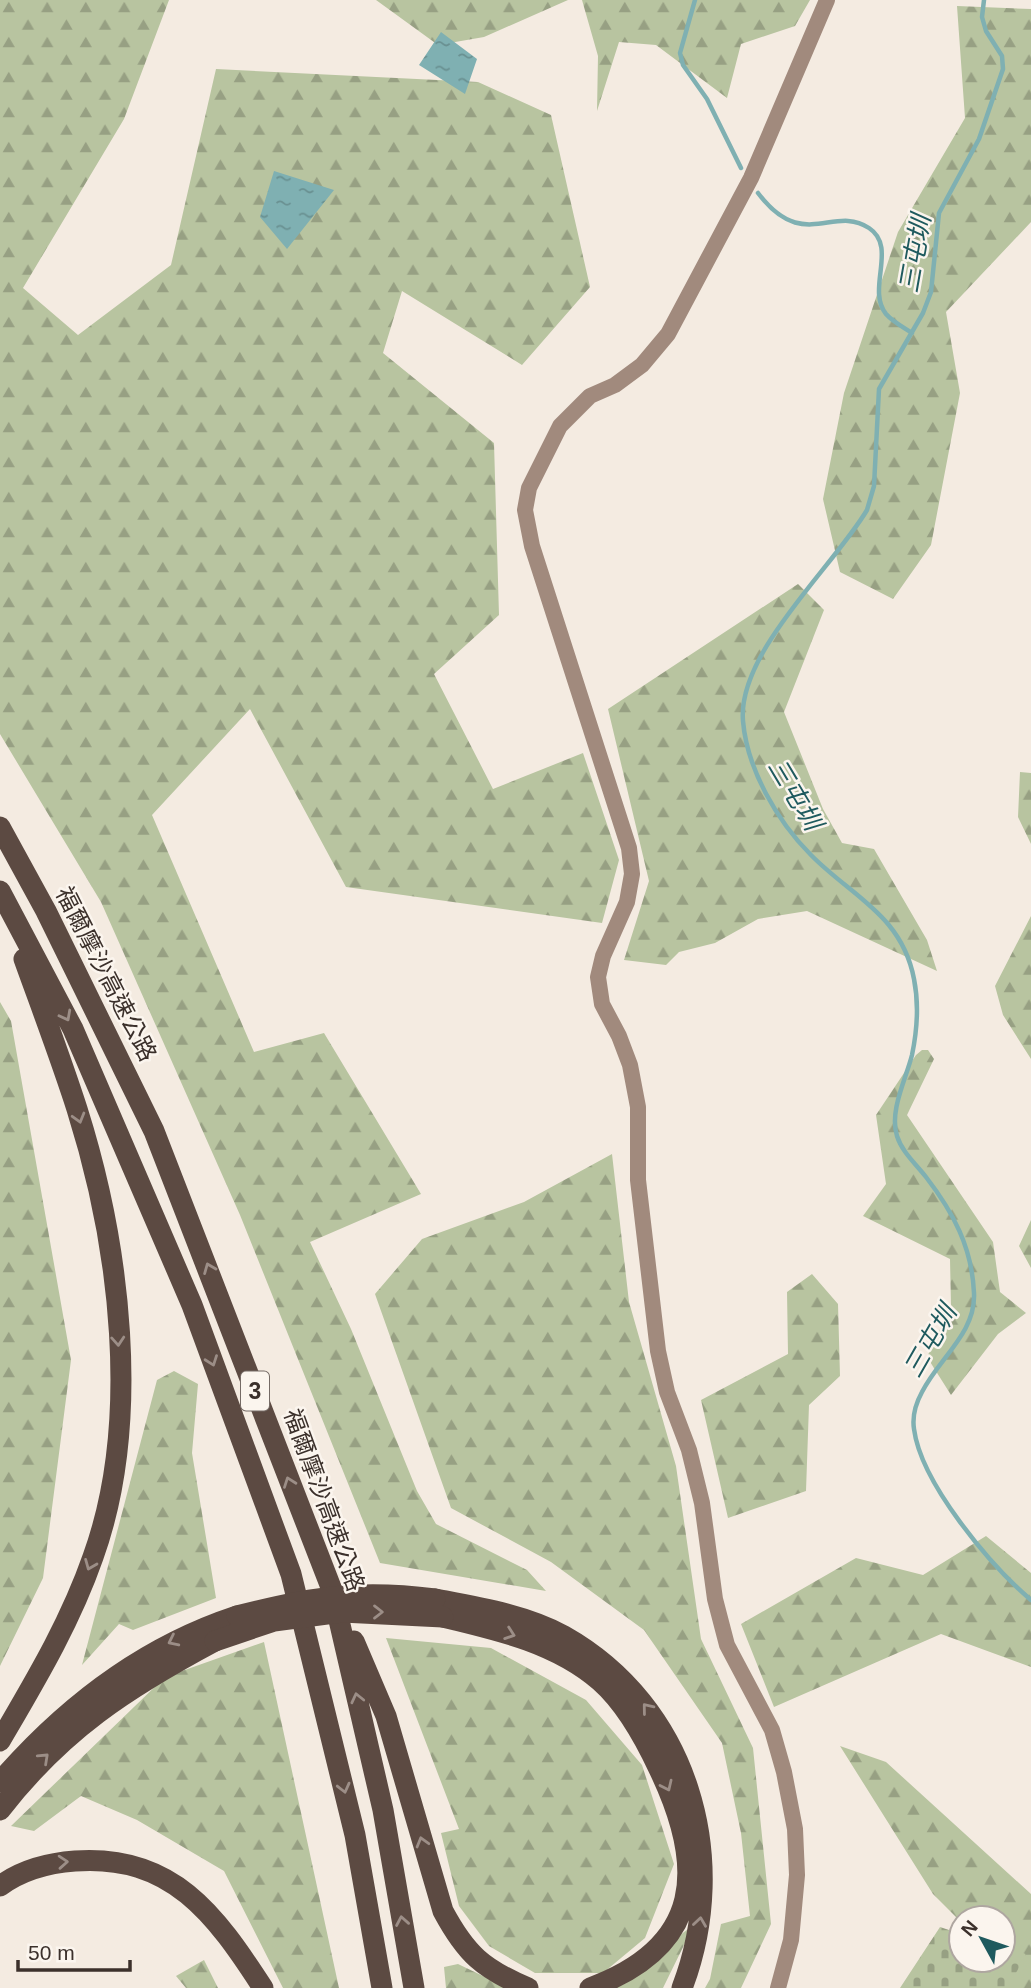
<svg xmlns="http://www.w3.org/2000/svg" width="1031" height="1988" font-family="Helvetica,'Noto Sans TC',sans-serif">
	<style>
		.forest { fill: url(#forest-firs) }
		.cemetery { fill: url(#cemetery-stones) }
		.water { fill: url(#water-ripples) }
		.lines { fill: none; stroke-linecap: round; stroke-linejoin: round }
		.stream { stroke: #7fb0b2; stroke-width: 4.5 }
		.secondary { stroke: #a18a7d; stroke-width: 16 }
		.highway { stroke: #5c4a42; stroke-width: 21 }
		.highway-bridge { stroke: #5c4a42; stroke-width: 21 }
		.oneway { stroke: #9c8e87 }
		.labels { text-anchor: middle; stroke-width: 5; stroke-linejoin: round; paint-order: stroke }
		.shield { fill: #fbf5ee; stroke: #756b66; stroke-width: 2 }
		.shield-label { font-size: 23px; font-weight: bold; fill: #3b302b }
		.street-label { font-size: 24px; fill: #3b302b; stroke: #fbf5ee }
		.water-label { font-size: 26px; font-style: italic; fill: #1f5a5e; stroke: #fbf5ee }
	</style>
	<defs>
		<pattern id="forest-firs" width="22" height="20" patternUnits="userSpaceOnUse" patternTransform="scale(1.75)"><rect width="22" height="20" fill="#b8c4a0"/><path d="M5 1l3.5 6h-7zM16 11l3.5 6h-7z" fill="#97a083"/></pattern>
		<pattern id="cemetery-stones" width="16" height="16" patternUnits="userSpaceOnUse" patternTransform="scale(1.75)"><rect width="16" height="16" fill="#b8c4a0"/><path d="M2 7V4a2 2 0 0 1 4 0v3zM10 15v-3a2 2 0 0 1 4 0v3z" fill="#97a083"/></pattern>
		<pattern id="water-ripples" width="26" height="14" patternUnits="userSpaceOnUse" patternTransform="scale(1.75)"><rect width="26" height="14" fill="#7fb0b2"/><path d="M2 4q2-2 4 0t4 0M15 11q2-2 4 0t4 0" fill="none" stroke="#699091"/></pattern>
	</defs>
	<rect width="100%" height="100%" fill="#f4ebe1"/>
	<path class="forest" d="M0 0H169L124 119 23 288 78 335 171 265 216 69 478 82 551 115 590 287 522 365 402 291 383 353 494 443 499 615 434 674 493 789 583 753 619 860 602 923 346 887 250 709 152 815 254 1052 324 1033 421 1194 310 1242 351 1329 417 1491 436 1524 527 1570 546 1591 380 1563 240 1215 101 902 0 734Z
		M376 0H568L484 37 438 45Z
		M582 0H810L795 26 741 44 727 98 656 45 619 42 597 111 598 56Z
		M957 6 1031 9V222L946 312 960 393 931 545 893 599 840 572 823 499 844 393 898 232 965 118Z
		M798 584 824 610 784 712 823 809 842 843 874 849 927 940 937 971 807 911 758 919 715 943 679 952 666 965 624 960 649 881 608 709Z
		M1020 772 1031 773V844L1018 817Z
		M1031 916V1059L1003 1015 995 986Z
		M0 1002 11 1021 71 1360 43 1578 0 1666Z
		M922 1050H928L934 1059 907 1115 993 1242 1000 1292 1026 1313 998 1334 951 1395 927 1357 951 1306 950 1259 863 1216 886 1184 876 1115 916 1055Z
		M612 1154 629 1302 676 1466 701 1639 753 1748 771 1924 741 1988H705L710 1979 721 1924 750 1916 741 1833 722 1743 644 1630 551 1562 451 1508 375 1294 422 1239 524 1202Z
		M1031 1220V1268L1019 1246Z
		M812 1274 838 1304 840 1376 809 1405 806 1491 728 1518 701 1400 788 1354 787 1292Z
		M174 1371 198 1384 192 1453 216 1598 133 1630 119 1624 82 1665 157 1380Z
		M986 1536 1031 1573V1667L941 1634 774 1707 741 1624 856 1558 923 1575Z
		M386 1638 491 1648 586 1700 642 1765 674 1864 645 1938 603 1973H535L489 1946 459 1906 441 1833 459 1829Z
		M264 1642 339 1988H283L224 1871 137 1820 81 1796 34 1831 11 1826 165 1677Z
		M840 1746 886 1762 1031 1894V1988H978L1003 1960V1918H961V1922L933 1894Z
		M688 1929 686 1941 663 1988H613Z
		M204 1960 218 1988H186L176 1976Z
		M458 1964 508 1988H446L444 1967Z"/>
	<path class="cemetery" d="M940 1927 961 1934V1960H1003V1947L1026 1954 1008 1988H900Z"/>
	<path class="water" d="M441 32 477 59 465 94 419 65Z
		M274 171 334 190 287 249 260 217Z"/>
	<g class="lines">
		<path class="stream" d="M695 0 680 53 683 65 707 99 741 168
			M984 0 982 17 986 31 1002 56 1003 69 979 139 939 213 931 292 923 313 879 389 874 486 867 510C834 566 737 653 743 721 747 769 777 821 811 855 851 896 902 915 914 979 919 1004 917 1031 912 1055 906 1079 889 1111 897 1136 902 1152 916 1164 926 1177 953 1212 972 1247 974 1293 976 1333 939 1358 922 1392 916 1403 912 1416 914 1429 921 1483 990 1565 1031 1600
			M758 193C803 253 833 204 869 228 898 247 866 289 886 314 893 322 903 327 912 333"/>
		<path class="secondary" d="M778 1988 791 1940 797 1875 795 1829 784 1772 772 1730 727 1645 715 1599 702 1503 689 1450 667 1392 658 1351 638 1180V1107L630 1065 619 1036 602 1004 598 977 603 956 627 902 632 874 629 848 532 546 525 510 529 488 560 426 590 396 615 385 642 365 668 334 751 178 827 0"/>
		<path class="highway" d="M0 827 46 911 154 1131 332 1590 383 1810 414 1988
			M0 891 73 1029 192 1305 291 1574 355 1835 382 1988
			M435 1599C477 1607 526 1615 564 1636 688 1706 732 1857 682 1988
			M443 1617C498 1630 556 1643 600 1681 625 1703 645 1739 659 1769 706 1867 704 1946 590 1988
			M354 1641 386 1716 443 1911C466 1954 483 1969 528 1988
			M0 1741C35 1681 70 1623 93 1557 142 1421 120 1245 77 1109 61 1059 42 1009 24 959
			M0 1782C64 1708 143 1647 237 1616
			M0 1810C62 1730 127 1688 215 1641
			M0 1886C23 1869 48 1863 75 1861 172 1854 215 1914 263 1988"/>
		<path class="highway-bridge" d="M237 1616C311 1597 358 1589 435 1599
			M215 1641 274 1621 342 1612 443 1617"/>
	</g>
	<defs><path id="oneway-chevron" d="M-2-3.5L2.5 0L-2 3.5" fill="none" stroke-width="1.6" stroke-linecap="round" stroke-linejoin="round" transform="scale(1.75)"/></defs>
	<g class="oneway">
		<use href="#oneway-chevron" transform="translate(66 1016) rotate(62)"/>
		<use href="#oneway-chevron" transform="translate(79 1118) rotate(74)"/>
		<use href="#oneway-chevron" transform="translate(209 1268) rotate(-112)"/>
		<use href="#oneway-chevron" transform="translate(118 1341) rotate(86)"/>
		<use href="#oneway-chevron" transform="translate(212 1361) rotate(70)"/>
		<use href="#oneway-chevron" transform="translate(289 1482) rotate(-110)"/>
		<use href="#oneway-chevron" transform="translate(90 1565) rotate(112)"/>
		<use href="#oneway-chevron" transform="translate(378 1612)"/>
		<use href="#oneway-chevron" transform="translate(510 1634) rotate(19)"/>
		<use href="#oneway-chevron" transform="translate(173 1641) rotate(154)"/>
		<use href="#oneway-chevron" transform="translate(357 1698) rotate(-103)"/>
		<use href="#oneway-chevron" transform="translate(647 1708) rotate(-129)"/>
		<use href="#oneway-chevron" transform="translate(44 1758) rotate(-43)"/>
		<use href="#oneway-chevron" transform="translate(667 1786) rotate(65)"/>
		<use href="#oneway-chevron" transform="translate(344 1788) rotate(76)"/>
		<use href="#oneway-chevron" transform="translate(422 1842) rotate(-106)"/>
		<use href="#oneway-chevron" transform="translate(63 1862) rotate(-4)"/>
		<use href="#oneway-chevron" transform="translate(402 1921) rotate(-100)"/>
		<use href="#oneway-chevron" transform="translate(700 1922) rotate(-82)"/>
	</g>
	<g class="labels">
		<rect class="shield" x="241" y="1371.5" width="28" height="39" rx="5"/>
		<g class="shield-label">
			<text x="255" y="1399">3</text>
		</g>
		<g class="street-label">
			<text transform="translate(106 974) rotate(63)" y="8">福爾摩沙高速公路</text>
			<text transform="translate(324 1500) rotate(70)" y="8">福爾摩沙高速公路</text>
		</g>
		<g class="water-label">
			<text transform="translate(915 254) rotate(-80)" y="9">三屯圳</text>
			<text transform="translate(795 794) rotate(59)" y="9">三屯圳</text>
			<text transform="translate(930 1341) rotate(-60)" y="9">三屯圳</text>
		</g>
	</g>
	<g transform="translate(982 1939) rotate(310)"><circle r="33" fill="#fbf5ee" stroke="#aea6a0" stroke-width="2"/>
	<path d="M0-5L12 26L0 18L-12 26Z" fill="#1f5a5e"/>
	<text y="-10" font-size="19" font-weight="bold" text-anchor="middle" fill="#3b302b">N</text>
	</g>
	<path d="M18 1960v10h112v-10" fill="none" stroke="#3b302b" stroke-width="3.5"/>
	<text x="28" y="1960" font-size="21" fill="#3b302b" stroke="#fbf5ee" stroke-width="5" paint-order="stroke">50 m</text>
</svg>
